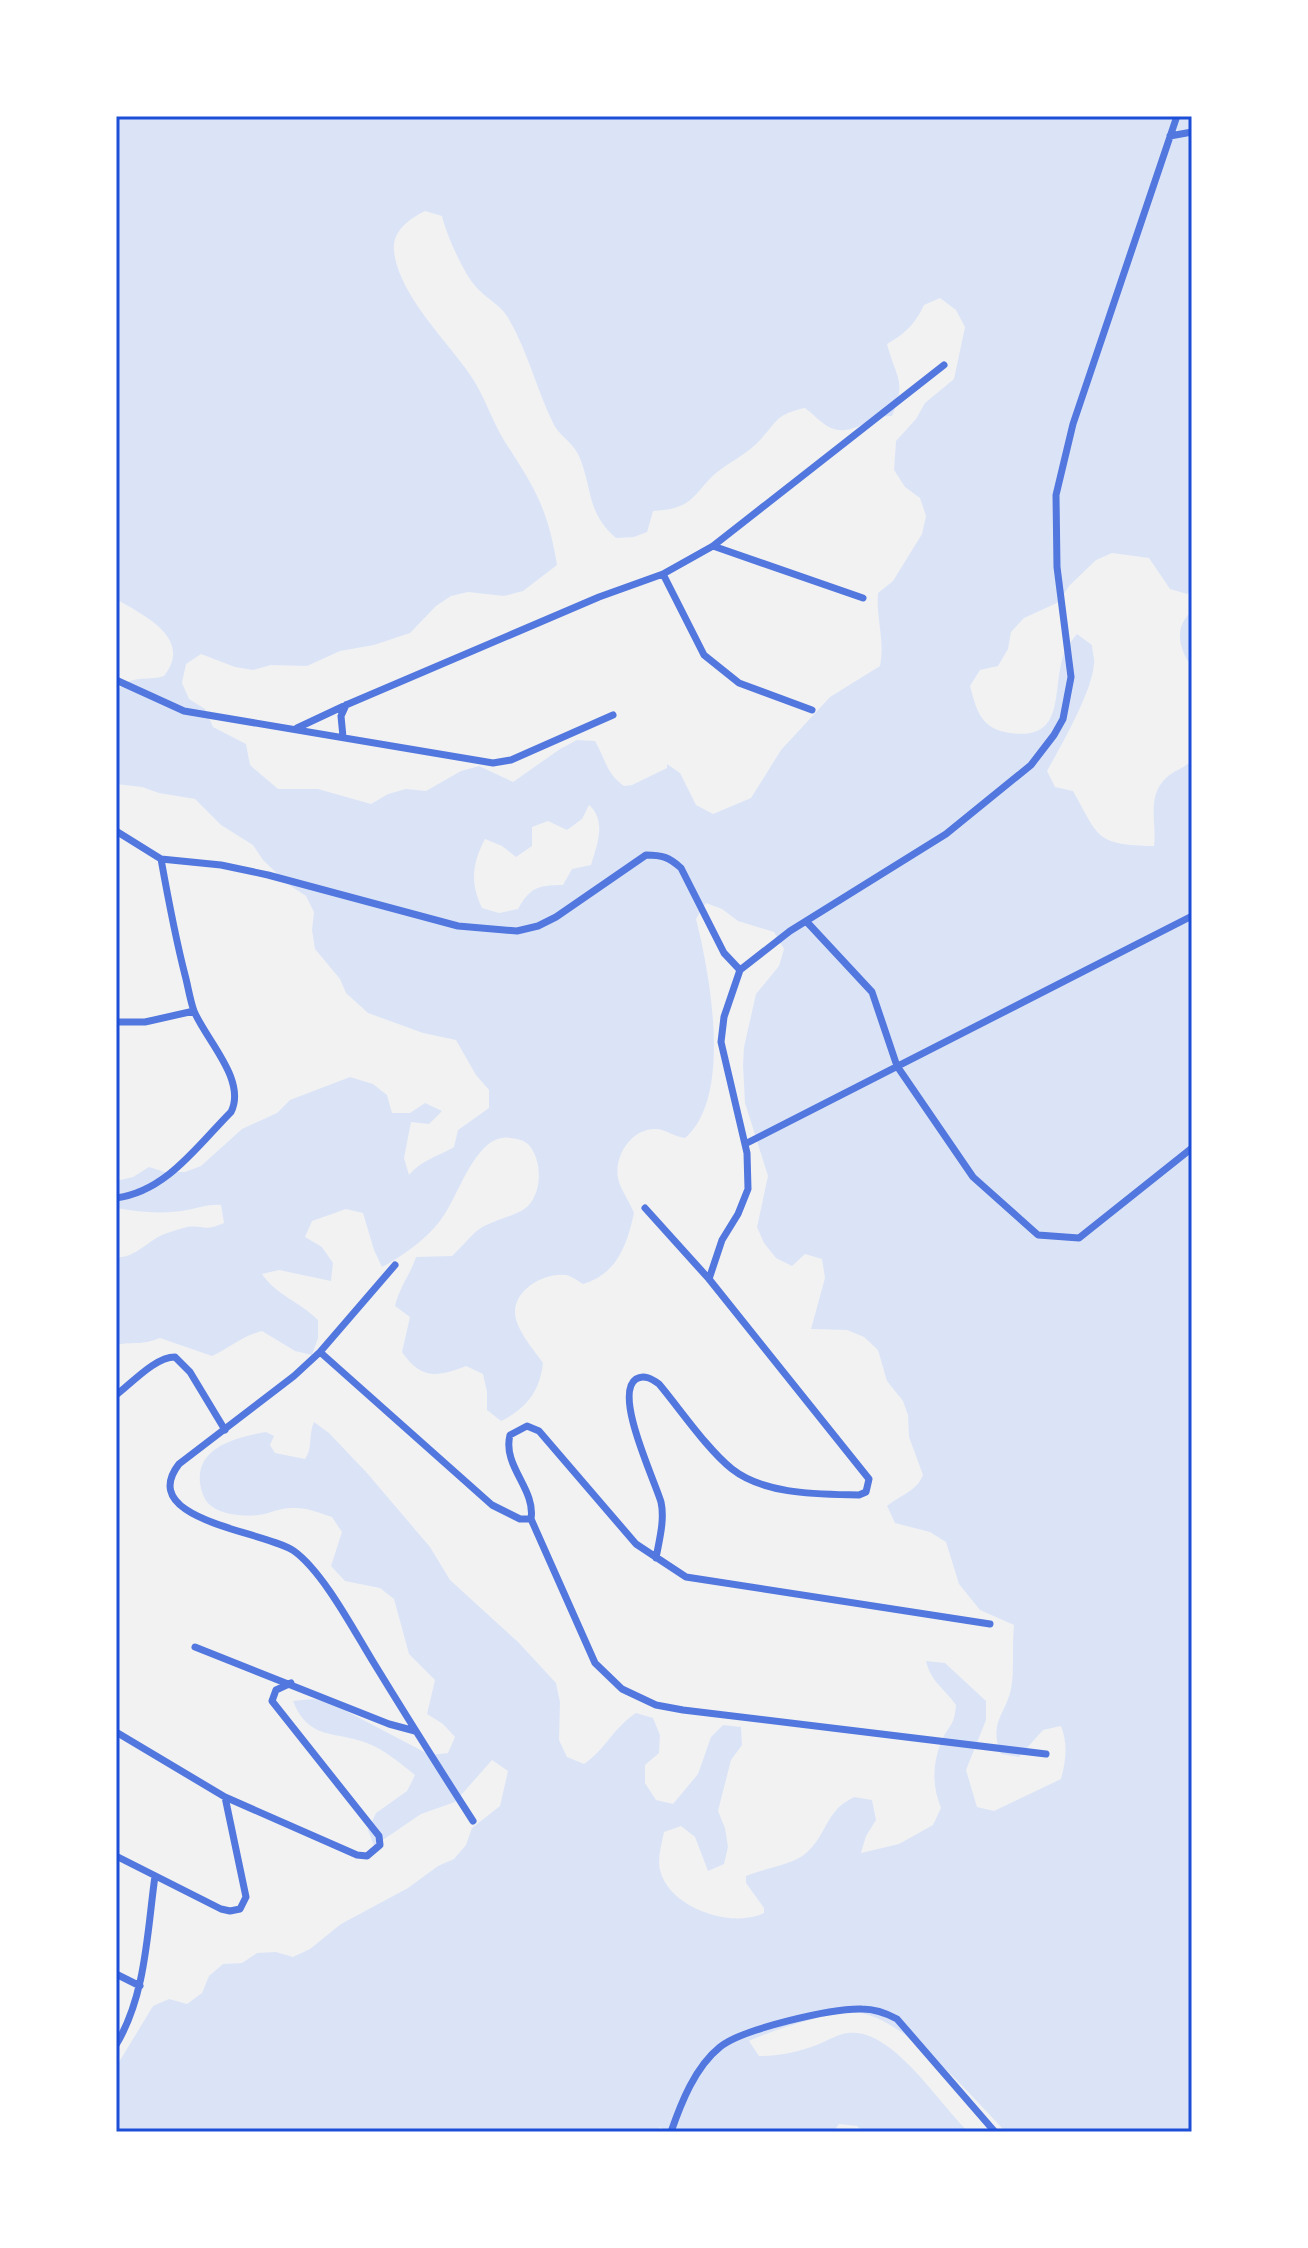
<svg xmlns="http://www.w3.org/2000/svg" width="1308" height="2248" font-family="'PT Sans',sans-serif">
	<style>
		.green { fill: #dbe4f7; fill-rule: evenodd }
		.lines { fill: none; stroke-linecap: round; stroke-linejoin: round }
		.minor { stroke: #5277de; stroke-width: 7 }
		.neatline { fill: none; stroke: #1d4ed8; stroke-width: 3 }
	</style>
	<rect width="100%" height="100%" fill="#f2f2f2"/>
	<path class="green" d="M116 116H1192V590L1187 594 1170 589 1149 558 1112 553 1096 560 1069 586 1059 602 1024 618 1011 632 1008 649 998 666 980 670 970 686C976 708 980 727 1005 732 1071 745 1049 685 1066 649 1068 644 1074 638 1077 634L1092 645C1092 651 1095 659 1094 664 1092 692 1061 746 1047 771L1055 787 1073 791C1099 837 1095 845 1154 846 1157 822 1146 797 1166 778 1174 770 1184 769 1192 760V2126L1186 2132H1006C972 2097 910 2023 861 2013 839 2008 770 2031 749 2041L759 2056C780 2056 799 2052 819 2044 828 2040 839 2034 848 2033 892 2027 939 2104 969 2132H864L857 2126 839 2124 833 2132H668L660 2127 658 2132H116V2067L153 2006 169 1999 187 2004 202 1993 209 1976 223 1964 242 1963 257 1953 276 1952 293 1957 310 1949 341 1924 408 1888 438 1866 454 1859 466 1845 472 1828 500 1806 508 1771 492 1760 455 1802 421 1814 374 1846 368 1830 376 1813 407 1791 415 1775C400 1763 385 1750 367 1743 334 1731 308 1740 293 1701L312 1699 329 1702 430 1755 448 1753 455 1737 443 1724 427 1714 435 1680 409 1654 394 1599 380 1588 345 1581 331 1566 342 1532 332 1517C320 1513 308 1508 295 1508 282 1507 271 1513 259 1515 245 1517 221 1515 210 1505 204 1500 201 1490 200 1483 196 1446 238 1437 266 1432L274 1436 270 1445 275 1453 305 1459C313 1448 308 1435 314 1422L329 1433 367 1473 430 1547 450 1580 518 1642 556 1683 560 1702 559 1740 567 1757 584 1764C605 1750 614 1727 636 1713L653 1718 660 1735 659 1753 645 1765V1783L656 1800 673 1804 698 1774 711 1737 723 1725 741 1727 742 1745 731 1760 718 1811 725 1828 728 1847 724 1864 708 1871 695 1837 681 1826 664 1832C662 1843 657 1859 660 1870 669 1908 732 1929 764 1913V1908L746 1883V1876C762 1869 794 1864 805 1854 821 1841 825 1822 838 1808 843 1803 849 1800 854 1797L872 1800 876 1820 866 1836 861 1853 899 1844 933 1825 941 1808C932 1786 932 1763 942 1740 950 1723 954 1727 956 1705 944 1688 931 1682 926 1661L945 1663 986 1701V1720L966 1770 977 1807 994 1811 1061 1779C1066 1760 1068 1744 1061 1726L1043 1730 1019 1757 1001 1754C987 1720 1009 1713 1012 1682 1014 1663 1012 1644 1014 1625L980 1610 959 1584 946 1542 930 1532 895 1523 887 1506C899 1496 917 1491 923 1475L909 1437 908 1415 903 1401 887 1381 878 1350 864 1337 847 1330 811 1329 825 1278 822 1259 805 1254 792 1266 776 1258 764 1243 757 1227 768 1176 745 1103 743 1065 744 1047 756 994 779 966 784 949 774 932 738 921 722 909 706 903 696 919C710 974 733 1097 685 1138 675 1137 665 1129 655 1129 631 1129 614 1156 618 1178 620 1189 630 1202 634 1213 627 1245 617 1274 583 1284 578 1281 571 1276 566 1275 544 1272 514 1290 515 1313 516 1330 534 1350 543 1363 540 1391 526 1409 501 1421L487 1410V1392L483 1374 466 1366C438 1377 421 1380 402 1352L410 1317 395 1306C399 1288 410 1275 416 1257L452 1256C461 1248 469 1237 478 1230 491 1220 518 1216 528 1206 543 1190 542 1159 528 1144 523 1140 518 1139 511 1138 475 1132 459 1198 440 1221 425 1240 403 1256 382 1267L374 1250 363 1213 346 1209 312 1221 305 1237 322 1247 333 1263 331 1281 279 1270 262 1274C276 1295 300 1302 318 1320V1338L312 1355 295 1351 262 1331C242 1336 231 1347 212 1356L160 1338C140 1346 134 1341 116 1345V1306L119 1303 118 1285H116V1257C133 1259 147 1242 162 1235 170 1232 178 1229 187 1227 204 1225 203 1232 224 1223L221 1205C206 1204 196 1209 182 1211 160 1214 138 1212 116 1208V1181L133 1177 149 1167 165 1172H185L201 1166 242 1129 277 1113 290 1100 350 1077 373 1084 387 1095 392 1113H410L425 1103 442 1111 429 1124 411 1122 404 1158 409 1175C421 1160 437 1157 454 1147L458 1130 489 1108V1090L476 1075 456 1040 423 1033 368 1013 346 993 340 979 315 949 312 930 314 912 306 896 289 885 263 860 253 845 221 825 195 799 159 793 142 787 116 784V692C131 673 145 682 164 676 194 638 143 615 116 599ZM425 211 442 216C446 234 464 274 476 287 489 301 501 304 510 321 528 353 537 390 553 423 558 435 572 441 579 456 593 489 586 512 616 538L634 537 647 532 653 511C666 510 678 509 689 501 699 493 706 481 716 473 731 461 749 453 761 439 778 420 777 414 805 408 814 414 820 423 831 428 853 437 869 415 892 416 907 380 896 378 887 344 906 333 915 324 924 305L940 298 956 310 965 327 954 379 925 403 916 419 896 441 894 470 905 487 920 498 926 516 922 534 893 581 878 593C876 618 885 640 880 666L830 697 781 750 751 798 713 814 696 805 680 773 667 764V768L632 785 624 786C606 773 606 760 595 741L577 740 560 749 513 782 479 766 461 771 426 791 406 789 388 794 371 804 318 789H278L250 765 246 744 213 727 205 709 189 699 182 683 186 664 201 654 235 667 253 670 271 665 307 666 340 651 374 645 410 633 436 606 451 596 468 592 504 596 523 591 557 565C548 509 535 488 505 442 492 421 485 397 471 376 448 342 398 294 394 251 392 231 409 219 425 211ZM589 805C607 821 597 845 591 865L572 869 563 885C539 885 530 887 518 909L499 913 482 908C470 883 472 864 485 839L502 846 516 857 532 846V827L548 821 567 830 582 819Z
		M1192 611V667C1179 649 1173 628 1192 611Z"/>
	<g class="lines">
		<path class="minor" d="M1170 136 1192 132
			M713 546 863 598
			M663 574 704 655 739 683 812 710
			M116 680 184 711 493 763 511 760 613 715
			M297 728 346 705 599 597 663 574 713 546 944 365
			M343 737 341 716 346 705
			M116 831 161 859 221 865 268 875 458 926 517 931 538 926 556 917 646 855C662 855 669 857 681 868L724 953 740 970 724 1017 721 1042 747 1153 748 1189 738 1214 722 1240 709 1279
			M806 921 872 992 897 1066 973 1177 1038 1235 1079 1238 1192 1148
			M740 970 790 931 946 834 1031 765 1054 735 1063 719 1071 677 1057 567 1056 495 1073 424 1177 116
			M116 1022H145L194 1011
			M745 1144 1192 916
			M116 1198C166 1192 198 1145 231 1112 247 1080 206 1040 194 1011 190 1000 188 986 185 975 175 936 168 898 161 859
			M645 1208 709 1279 869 1479 866 1492 859 1495C819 1494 765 1495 732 1469 707 1449 680 1409 659 1384 652 1379 644 1374 636 1379 613 1394 655 1481 661 1502 665 1520 659 1541 656 1558
			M395 1265 320 1352 294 1376 179 1464C135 1521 266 1531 294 1551 323 1572 353 1629 372 1660 405 1714 439 1768 473 1821
			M320 1352 492 1505 520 1519H531
			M116 1395C132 1383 155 1357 175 1357L190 1372 225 1430
			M990 1624 686 1577 636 1544 539 1431 527 1426 510 1435C502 1466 536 1489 531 1519L595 1663 622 1689 656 1705 683 1710 1046 1754
			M195 1647 389 1724 415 1731
			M116 1732 225 1797 357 1855 367 1856 380 1845 379 1836 272 1701 276 1690 291 1683
			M116 1856 221 1909 230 1911 240 1909 246 1897 225 1797
			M116 1974 140 1986
			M116 2045C146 1995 147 1933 155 1876
			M671 2132C681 2103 695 2067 720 2047 742 2029 832 2008 862 2009 875 2009 886 2013 897 2019L995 2132"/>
	</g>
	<rect width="1308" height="2248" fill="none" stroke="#ffffff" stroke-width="236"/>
	<rect x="118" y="118" width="1072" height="2012" class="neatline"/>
</svg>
